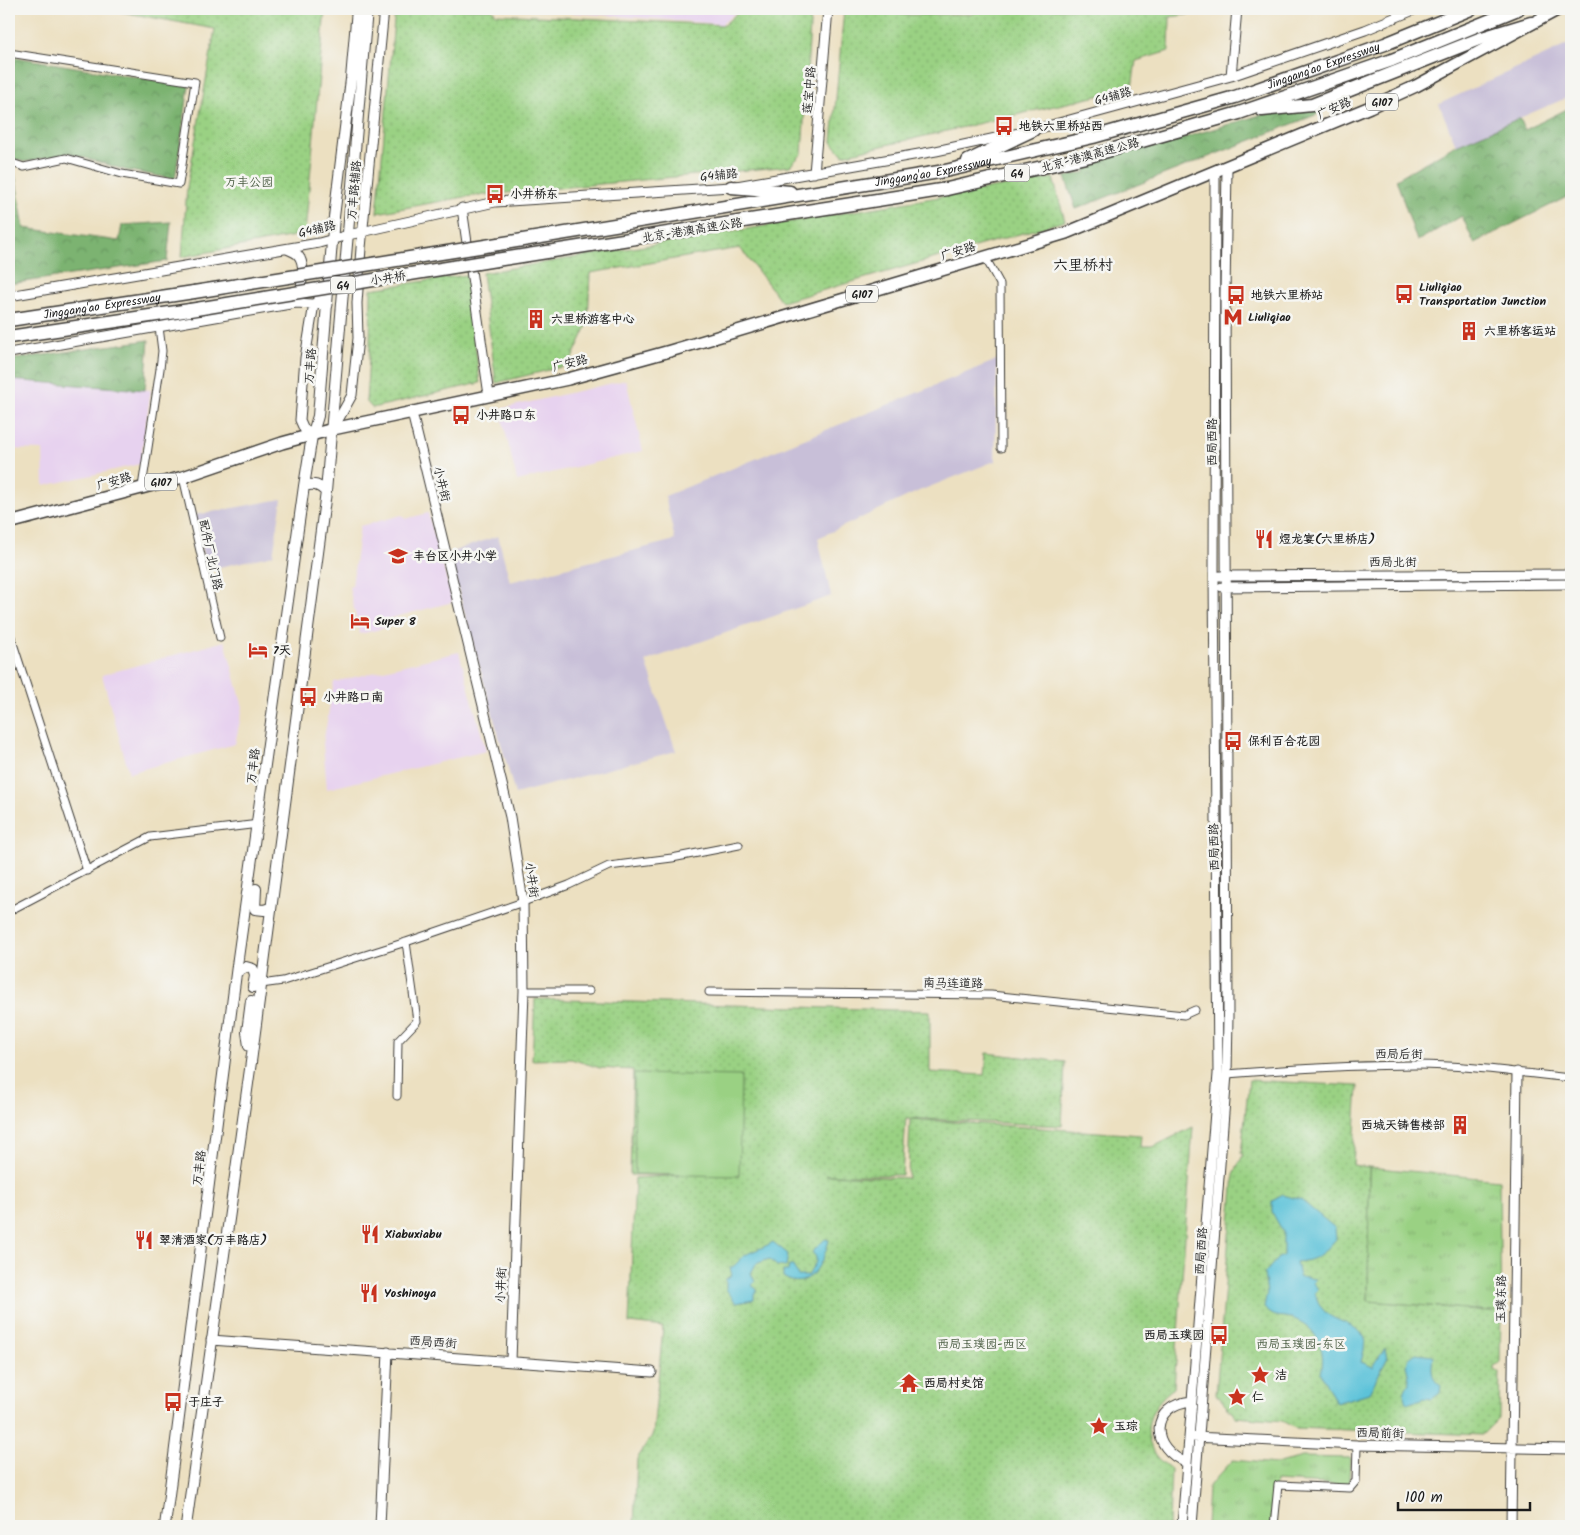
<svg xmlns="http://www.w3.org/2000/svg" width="1580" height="1535" font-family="Kalam,'LXGW WenKai TC',sans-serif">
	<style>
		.built { fill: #e7d2ef }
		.industrial { fill: #c8bfd8 }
		.grass { fill: url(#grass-tufts); stroke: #5b7650 }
		.forest { fill: url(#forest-crowns); stroke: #4c6846 }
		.park { fill: url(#park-dots); stroke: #5b7650 }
		.garden { fill: #9ad183; stroke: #5b7650 }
		.water { fill: #5bc2d9; stroke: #3c6f7a }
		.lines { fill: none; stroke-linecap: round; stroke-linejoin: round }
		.minor-casing { stroke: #3b3935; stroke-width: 9 }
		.tertiary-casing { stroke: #3b3935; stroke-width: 11 }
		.secondary-casing { stroke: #3b3935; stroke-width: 12 }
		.trunk-casing { stroke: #3b3935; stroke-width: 14 }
		.motorway-casing { stroke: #3b3935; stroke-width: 15 }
		.minor { stroke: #fff; stroke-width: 7 }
		.tertiary { stroke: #fff; stroke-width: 9 }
		.secondary { stroke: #fff; stroke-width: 10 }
		.trunk { stroke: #fff; stroke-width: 11 }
		.motorway { stroke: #fff; stroke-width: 12 }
		.motorway-bridge-casing { stroke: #3b3935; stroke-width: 15; stroke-linecap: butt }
		.motorway-bridge { stroke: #fff; stroke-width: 12 }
		.labels { text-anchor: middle; stroke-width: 5; stroke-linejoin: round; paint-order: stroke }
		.shield { fill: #f6f6f2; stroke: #5d5d5c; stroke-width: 1 }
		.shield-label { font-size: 11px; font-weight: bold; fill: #1c1c1c }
		.street-label { font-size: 12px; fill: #1c1c1c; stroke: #f6f6f2 }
		.poi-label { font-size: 12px; font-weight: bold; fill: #1c1c1c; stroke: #f6f6f2; text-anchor: start }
		.park-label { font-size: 12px; fill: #485b40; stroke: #f6f6f2 }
		.quarter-label { font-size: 15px; fill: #1c1c1c; stroke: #f6f6f2 }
	</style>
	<defs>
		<pattern id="grass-tufts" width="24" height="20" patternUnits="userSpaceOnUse" patternTransform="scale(1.25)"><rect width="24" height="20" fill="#9ad183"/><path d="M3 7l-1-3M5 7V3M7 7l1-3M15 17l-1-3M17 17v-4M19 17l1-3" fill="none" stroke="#84b371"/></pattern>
		<pattern id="forest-crowns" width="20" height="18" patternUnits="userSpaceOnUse" patternTransform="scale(1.25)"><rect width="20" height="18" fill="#7bb371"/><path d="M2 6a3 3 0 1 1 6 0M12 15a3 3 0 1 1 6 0" fill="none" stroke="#64915c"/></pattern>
		<pattern id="park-dots" width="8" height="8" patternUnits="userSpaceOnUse" patternTransform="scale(1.25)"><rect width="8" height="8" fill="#9ad183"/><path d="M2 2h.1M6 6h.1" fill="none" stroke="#84b371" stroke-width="1.8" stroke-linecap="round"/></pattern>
	</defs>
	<rect width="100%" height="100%" fill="#f6f6f2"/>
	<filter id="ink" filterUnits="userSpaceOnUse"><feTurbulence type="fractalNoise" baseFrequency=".02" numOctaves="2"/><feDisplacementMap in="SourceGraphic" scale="10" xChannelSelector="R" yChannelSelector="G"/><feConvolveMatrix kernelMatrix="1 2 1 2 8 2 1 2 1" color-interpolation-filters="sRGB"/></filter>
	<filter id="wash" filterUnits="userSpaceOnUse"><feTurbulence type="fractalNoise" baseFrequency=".0096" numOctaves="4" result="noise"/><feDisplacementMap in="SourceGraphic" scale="20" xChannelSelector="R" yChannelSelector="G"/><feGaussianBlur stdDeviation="1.12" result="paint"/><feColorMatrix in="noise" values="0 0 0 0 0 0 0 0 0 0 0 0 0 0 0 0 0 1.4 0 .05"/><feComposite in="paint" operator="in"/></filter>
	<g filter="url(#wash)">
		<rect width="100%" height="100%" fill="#ece0c1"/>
		<path class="built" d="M523 9H737L736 12 722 24Z
			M9 380 151 390 140 464 44 486 43 450 9 449Z
			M626 380 643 451 517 481 500 409Z
			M428 513 453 602 387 619 389 627 360 634 349 587 352 586 360 526 402 515 405 519Z
			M225 641 243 707 235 744 129 773 102 675Z
			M459 652 486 751 327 789 323 744 334 682Z"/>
		<path class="industrial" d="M1571 43V96L1456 145 1439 104Z
			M997 360 995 461 919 491 818 538 831 596 646 661 676 751 515 794 448 553 498 536 510 582 675 540 665 496Z
			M282 499 273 555 206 570 195 515Z"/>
		<path class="grass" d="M1369 1167 1499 1180 1501 1312 1368 1301Z
			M1302 1457 1350 1458 1349 1481 1347 1485 1275 1481 1271 1526H1206L1208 1487 1233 1460 1276 1464Z"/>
		<path class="forest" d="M9 56 189 86 175 179 125 170 69 153 24 162 9 157Z
			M1318 107 1323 112 1076 209 1065 177 1086 172 1084 162 1176 140 1260 115Z
			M1571 107V195L1474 243 1462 216 1417 241 1396 179 1456 145 1520 118 1525 130Z
			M9 169 15 174 24 228 119 241 122 225 171 222 167 261 9 284Z
			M149 340 145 390 9 380V360Z"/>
		<path class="park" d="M106 9H325L305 234 182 257 187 187 215 29Z
			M395 9H492L496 14 724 25 737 13 738 9H811L802 154 790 166 464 197 377 213Z
			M844 9H882L904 15 972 14 982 9H1192V14L1170 17 1169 51 1136 61 1132 88 843 155 832 142Z
			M1053 178 1065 221 782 302 740 248 590 273 588 324 569 365 496 383 482 273Z
			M466 275 480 383 372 408 366 401 370 344 371 289Z
			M535 999 930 1011V1072L985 1075 987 1053 1065 1062 1062 1126 906 1118 902 1175H826L908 1178 910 1119 1141 1135 1140 1147H1153L1193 1127 1174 1388C1153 1402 1140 1428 1154 1453 1157 1459 1165 1464 1171 1469L1169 1526H634L637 1459 653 1434 663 1327 629 1323 635 1178 685 1175H630L633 1070 600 1068 571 1059 532 1060Z
			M1249 1080 1358 1086 1353 1165 1369 1167 1368 1301 1501 1312 1500 1363 1494 1366V1370L1500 1373 1499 1418 1482 1435 1295 1428 1282 1421 1236 1417 1216 1395 1234 1174 1243 1155 1241 1154Z"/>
		<path class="garden" d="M634 1074 741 1076 739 1176 635 1174Z"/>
		<path class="water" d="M1283 1195 1301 1200 1335 1228 1336 1239C1323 1254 1315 1261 1296 1262L1299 1277 1315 1279 1313 1283 1318 1289 1315 1293C1324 1326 1346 1315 1365 1337L1364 1350 1361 1362 1373 1367 1385 1348 1387 1359 1369 1393 1336 1403 1321 1373C1327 1349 1316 1325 1291 1318 1276 1315 1276 1319 1264 1308L1267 1293 1264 1274 1278 1258 1283 1256V1232L1272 1212V1201Z
			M825 1239 829 1240C824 1261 809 1294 783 1277V1271H788L789 1266H793L798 1276H808L816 1262V1257L812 1252Z
			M773 1242 788 1254 786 1267 777 1266 769 1259 756 1264 751 1273 755 1282 751 1285 758 1290 754 1295V1300L736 1303 726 1289V1279L732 1275 730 1268C737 1265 738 1261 743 1257 748 1252 764 1248 773 1242Z
			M1416 1353 1433 1355C1432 1368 1429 1377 1441 1385L1440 1393 1432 1399 1424 1398 1407 1404C1402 1396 1404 1390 1410 1382L1406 1365 1409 1358Z"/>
	</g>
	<g filter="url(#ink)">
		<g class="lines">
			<g class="minor-casing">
				<path id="minor" d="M9 53 195 82 179 184 122 174 66 158 24 167 9 162
					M985 257 1000 284 1001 448
					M183 477 220 638
					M142 487 160 369 162 351 159 327
					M9 631 87 871
					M9 911 150 837 259 824
					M261 984 283 981 406 942 523 902 569 885 609 866 672 858 739 845
					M524 991H589
					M709 992 991 995 1184 1015 1195 1010
					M1227 1074C1290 1069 1353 1065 1416 1065 1468 1065 1520 1073 1571 1078
					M397 1096 398 1041 417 1021 406 942
					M1274 1526 1278 1485 1350 1488 1356 1481 1357 1445"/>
			</g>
			<g class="tertiary-casing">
				<path id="tertiary" d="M1231 76 1237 9
					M814 173 828 9
					M462 208 489 395
					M287 249C289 250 295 252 298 255 306 264 302 285 299 295
					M9 296 319 243 348 235 495 202 731 187 936 151 1033 130 1231 76 1365 30 1416 9
					M9 353 296 303 328 305
					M412 413 510 817 523 902 524 991 511 1361
					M333 429 352 395 358 338 357 303 361 248 384 9
					M312 436 304 429 300 420 305 358 314 304 329 291
					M1220 576 1571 574
					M1222 587 1571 584
					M211 1340 652 1372
					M1194 1437 1357 1445 1571 1449
					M1187 1463C1149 1448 1149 1405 1192 1401
					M380 1526 388 1352
					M1182 1526 1218 1074 1214 576 1215 172
					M1192 1526 1227 1074 1228 1016 1225 294 1227 167
					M1511 1526 1517 1072"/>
			</g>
			<g class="secondary-casing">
				<path id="secondary" d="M304 486C314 483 319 485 326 492
					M256 889 255 909 264 910 270 908
					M237 972 246 967 253 969 255 976 253 987
					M249 1046 247 1032 251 1001
					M165 1526 238 958 304 486 312 436 318 416 334 217 351 79 357 9
					M186 1526 251 1062 326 492 367 9"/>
			</g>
			<g class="trunk-casing">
				<path id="trunk" d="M9 523 183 477 282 443 333 429 568 379 670 351 1066 233 1370 107 1416 86 1559 9"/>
			</g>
			<g class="motorway-casing">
				<g id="motorway">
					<path d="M1262 110 1312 105 1479 39 1531 23"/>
					<path d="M968 161 1033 130"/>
					<path d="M731 187 790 192"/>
					<path id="s1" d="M498 244 945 171 1093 137 1235 97 1385 44 1471 9"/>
					<path d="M496 260 947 189 1090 156 1239 113 1392 60 1518 9"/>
					<path id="s2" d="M9 320 194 292"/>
					<path d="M9 337 190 310"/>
				</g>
			</g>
			<use href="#minor" class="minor"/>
			<use href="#tertiary" class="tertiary"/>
			<use href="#secondary" class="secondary"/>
			<use href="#trunk" class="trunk"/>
			<use href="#motorway" class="motorway"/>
			<g class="motorway-bridge-casing">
				<path id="motorway-bridge" d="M194 292 498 244
					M190 310 496 260"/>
			</g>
			<use href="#motorway-bridge" class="motorway-bridge"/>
		</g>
	</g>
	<defs>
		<g id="bus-bare" transform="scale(1.5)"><path d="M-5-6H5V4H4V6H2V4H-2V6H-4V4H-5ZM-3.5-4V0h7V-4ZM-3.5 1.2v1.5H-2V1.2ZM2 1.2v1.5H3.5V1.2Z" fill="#c8321e" stroke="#f6f6f2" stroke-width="2.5" paint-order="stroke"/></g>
		<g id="metro-bare" transform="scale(1.5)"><path d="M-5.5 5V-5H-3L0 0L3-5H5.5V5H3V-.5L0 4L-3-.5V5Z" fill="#c8321e" stroke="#f6f6f2" stroke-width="2.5" paint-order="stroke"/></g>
		<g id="building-bare" transform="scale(1.5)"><path d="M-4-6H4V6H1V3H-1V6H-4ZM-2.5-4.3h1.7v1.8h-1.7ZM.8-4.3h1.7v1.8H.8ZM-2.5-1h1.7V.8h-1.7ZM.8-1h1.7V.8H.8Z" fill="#c8321e" stroke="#f6f6f2" stroke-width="2.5" paint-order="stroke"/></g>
		<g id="restaurant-bare" transform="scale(1.5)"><path d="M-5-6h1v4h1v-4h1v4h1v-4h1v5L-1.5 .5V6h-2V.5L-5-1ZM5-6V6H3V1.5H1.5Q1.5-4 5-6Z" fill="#c8321e" stroke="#f6f6f2" stroke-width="2.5" paint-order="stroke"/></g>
		<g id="school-bare" transform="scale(1.5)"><path d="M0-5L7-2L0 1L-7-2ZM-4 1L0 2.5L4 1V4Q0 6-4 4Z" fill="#c8321e" stroke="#f6f6f2" stroke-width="2.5" paint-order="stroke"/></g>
		<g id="hotel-bare" transform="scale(1.5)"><path d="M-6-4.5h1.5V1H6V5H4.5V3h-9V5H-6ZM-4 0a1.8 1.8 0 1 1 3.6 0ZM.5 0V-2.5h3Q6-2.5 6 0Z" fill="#c8321e" stroke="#f6f6f2" stroke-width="2.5" paint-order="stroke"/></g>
		<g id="sight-bare" transform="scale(1.5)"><path d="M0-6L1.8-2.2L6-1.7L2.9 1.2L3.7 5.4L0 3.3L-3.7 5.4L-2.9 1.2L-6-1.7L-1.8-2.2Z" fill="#c8321e" stroke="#f6f6f2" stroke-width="2.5" paint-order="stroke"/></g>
		<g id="temple-bare" transform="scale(1.5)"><path d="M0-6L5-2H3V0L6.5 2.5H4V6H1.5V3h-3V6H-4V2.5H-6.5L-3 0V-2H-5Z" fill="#c8321e" stroke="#f6f6f2" stroke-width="2.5" paint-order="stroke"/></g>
	</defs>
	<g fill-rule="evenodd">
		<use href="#bus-bare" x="1004" y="126"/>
		<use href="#bus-bare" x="495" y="194"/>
		<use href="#bus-bare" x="1404" y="294"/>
		<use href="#bus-bare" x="1236" y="295"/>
		<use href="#metro-bare" x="1233" y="317"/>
		<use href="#building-bare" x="536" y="319"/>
		<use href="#building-bare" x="1469" y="331"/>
		<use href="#bus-bare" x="461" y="415"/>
		<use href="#restaurant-bare" x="1264" y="539"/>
		<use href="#school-bare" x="398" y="556"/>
		<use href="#hotel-bare" x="360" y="621"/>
		<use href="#hotel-bare" x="258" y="650"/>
		<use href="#bus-bare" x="308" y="697"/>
		<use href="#bus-bare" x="1233" y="741"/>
		<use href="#building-bare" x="1460" y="1125"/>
		<use href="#restaurant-bare" x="370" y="1234"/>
		<use href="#restaurant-bare" x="144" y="1240"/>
		<use href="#restaurant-bare" x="369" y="1293"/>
		<use href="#bus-bare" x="1219" y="1335"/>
		<use href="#sight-bare" x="1260" y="1375"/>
		<use href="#temple-bare" x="909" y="1383"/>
		<use href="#sight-bare" x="1237" y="1397"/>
		<use href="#bus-bare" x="173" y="1402"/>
		<use href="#sight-bare" x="1099" y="1426"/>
	</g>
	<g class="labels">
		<g class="shield">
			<rect x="1366" y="93.5" width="32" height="17" rx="4"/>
			<rect x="1004.5" y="164.5" width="25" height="17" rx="4"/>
			<rect x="330.5" y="276.5" width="25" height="17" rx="4"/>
			<rect x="846" y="285.5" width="32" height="17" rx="4"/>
			<rect x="145" y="473.5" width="32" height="17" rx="4"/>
		</g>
		<g class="shield-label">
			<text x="1382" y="106">G107</text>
			<text x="1017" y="177">G4</text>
			<text x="343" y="289">G4</text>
			<text x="862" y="298">G107</text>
			<text x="161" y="486">G107</text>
		</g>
		<g class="street-label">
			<text dy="4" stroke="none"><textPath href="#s1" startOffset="846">Jinggang'ao Expressway</textPath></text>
			<text transform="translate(809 90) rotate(-85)" y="4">莲宝中路</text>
			<text transform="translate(1113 96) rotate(-15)" y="4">G4辅路</text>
			<text transform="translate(1334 108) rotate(-24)" y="4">广安路</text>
			<text transform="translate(1090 155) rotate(-15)" y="4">北京-港澳高速公路</text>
			<text dy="4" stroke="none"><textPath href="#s1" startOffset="441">Jinggang'ao Expressway</textPath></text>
			<text transform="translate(719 175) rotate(-6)" y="4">G4辅路</text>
			<text transform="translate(354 190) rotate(-85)" y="4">万丰路辅路</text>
			<text transform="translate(317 229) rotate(-13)" y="4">G4辅路</text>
			<text transform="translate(692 230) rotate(-9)" y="4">北京-港澳高速公路</text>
			<text transform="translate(958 251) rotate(-17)" y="4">广安路</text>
			<text transform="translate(388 278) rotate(-9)" y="4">小井桥</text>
			<text dy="4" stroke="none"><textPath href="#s2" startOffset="94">Jinggang'ao Expressway</textPath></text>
			<text transform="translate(570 363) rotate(-14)" y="4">广安路</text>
			<text transform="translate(310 366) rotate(-85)" y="4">万丰路</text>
			<text transform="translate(1212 442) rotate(-90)" y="4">西局西路</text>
			<text transform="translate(114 481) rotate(-15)" y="4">广安路</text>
			<text transform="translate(442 484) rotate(76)" y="4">小井街</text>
			<text transform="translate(211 555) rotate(78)" y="4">配件厂北门路</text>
			<text x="1393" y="566">西局北街</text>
			<text transform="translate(253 766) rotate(-83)" y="4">万丰路</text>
			<text transform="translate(1214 847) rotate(-91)" y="4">西局西路</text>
			<text transform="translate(532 880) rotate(82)" y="4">小井街</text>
			<text transform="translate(953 983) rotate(1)" y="4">南马连道路</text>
			<text x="1399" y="1058">西局后街</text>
			<text transform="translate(199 1168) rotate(-83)" y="4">万丰路</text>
			<text transform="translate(1201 1251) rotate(-86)" y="4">西局西路</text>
			<text transform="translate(501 1285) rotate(-88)" y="4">小井街</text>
			<text transform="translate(1501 1299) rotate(-89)" y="4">玉璞东路</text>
			<text transform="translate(433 1342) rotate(4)" y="4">西局西街</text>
			<text transform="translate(1380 1433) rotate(1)" y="4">西局前街</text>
		</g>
		<g class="poi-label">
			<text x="1019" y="130">地铁六里桥站西</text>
			<text x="510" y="198">小井桥东</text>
			<text x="1419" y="291">Liuliqiao<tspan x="1419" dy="14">Transportation Junction</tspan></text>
			<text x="1251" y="299">地铁六里桥站</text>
			<text x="1248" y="321">Liuliqiao</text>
			<text x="551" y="323">六里桥游客中心</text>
			<text x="1484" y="335">六里桥客运站</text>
			<text x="476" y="419">小井路口东</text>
			<text x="1279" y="543">煜龙宴(六里桥店)</text>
			<text x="413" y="560">丰台区小井小学</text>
			<text x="375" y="625">Super 8</text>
			<text x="273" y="654">7天</text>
			<text x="323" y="701">小井路口南</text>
			<text x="1248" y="745">保利百合花园</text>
			<text x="1445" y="1129" text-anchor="end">西城天铸售楼部</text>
			<text x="385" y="1238">Xiabuxiabu</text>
			<text x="159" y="1244">翠清酒家(万丰路店)</text>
			<text x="384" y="1297">Yoshinoya</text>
			<text x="1204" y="1339" text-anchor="end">西局玉璞园</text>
			<text x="1275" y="1379">洁</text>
			<text x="924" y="1387">西局村史馆</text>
			<text x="1252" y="1401">仁</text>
			<text x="188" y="1406">于庄子</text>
			<text x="1114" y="1430">玉琮</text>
		</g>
		<g class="park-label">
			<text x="249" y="186">万丰公园</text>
			<text x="982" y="1348">西局玉璞园-西区</text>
			<text x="1301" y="1348">西局玉璞园-东区</text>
		</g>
		<g class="quarter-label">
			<text x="1083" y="270">六里桥村</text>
		</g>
	</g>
	<rect width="1580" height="1535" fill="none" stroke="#f6f6f2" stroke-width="30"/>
	<path d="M1398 1502v8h132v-8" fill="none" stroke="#1c1c1c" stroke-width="2.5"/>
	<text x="1405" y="1502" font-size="15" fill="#1c1c1c" stroke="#f6f6f2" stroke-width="4" paint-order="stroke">100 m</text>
</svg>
